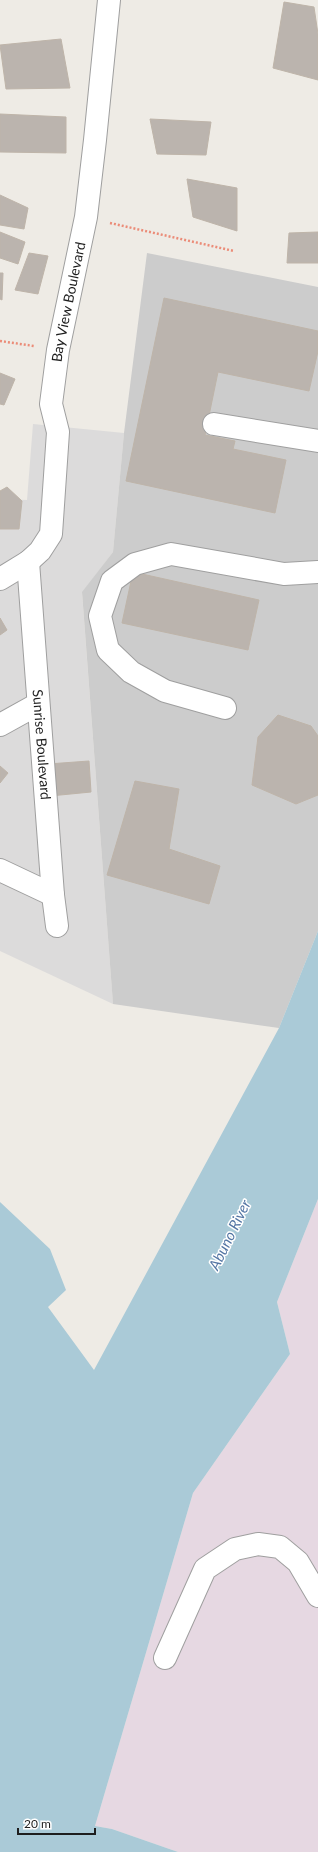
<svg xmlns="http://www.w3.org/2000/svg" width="318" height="1852" font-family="Lato,sans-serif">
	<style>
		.residential { fill: #dcdbdb }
		.industrial { fill: #e6d8e2 }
		.religious { fill: #ccc }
		.water { fill: #aacad7 }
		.building { fill: #bbb4ae; stroke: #beb4a9 }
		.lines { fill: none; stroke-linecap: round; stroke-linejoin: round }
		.minor-casing { stroke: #9f9f9f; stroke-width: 24 }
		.path { stroke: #eb8c78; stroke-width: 2.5; stroke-dasharray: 2 2; stroke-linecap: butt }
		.minor { stroke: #fff; stroke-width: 22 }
		.labels { text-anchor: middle; stroke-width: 3; stroke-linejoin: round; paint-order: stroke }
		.street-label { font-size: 14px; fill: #1e1e1e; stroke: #fff }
		.water-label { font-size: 15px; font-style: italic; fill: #5476a4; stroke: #fff }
	</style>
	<rect width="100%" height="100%" fill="#eeebe5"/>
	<path class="residential" d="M33 424 124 433 113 552 82 593 113 1004 0 951V499L27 500Z"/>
	<path class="industrial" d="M318 1199V1852H178L112 1829 95 1826 193 1493 290 1354 277 1302Z"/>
	<path class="religious" d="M147 253 318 287V931L279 1028 113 1004 82 592 113 552 124 433Z"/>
	<path class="water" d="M318 931V1199L277 1302 290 1354 193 1493 95 1826 112 1829 178 1852H0V1202L50 1249 66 1290 48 1307 94 1370 279 1028Z"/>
	<path class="building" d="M284 2 314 7 318 34V80L273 68Z
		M61 39 70 88 6 89 0 45Z
		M0 114 66 117V153L0 152Z
		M150 119 211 122 206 155 157 154Z
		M187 179 237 188V231L193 217Z
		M0 195 28 208 24 229 0 225Z
		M0 232 25 242 18 264 0 258Z
		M318 232V263H287L289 233Z
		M29 253 48 256 38 294 15 290Z
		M0 273H3L2 300 0 299Z
		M164 298 318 331V351L309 391 218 372 205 435 235 441 233 449 286 460 275 513 126 481Z
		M0 373 15 379 4 405 0 404Z
		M7 487 22 501 19 529H0V491Z
		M133 572 259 600 248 650 122 623Z
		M0 618 7 630 0 635Z
		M278 715 311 726 318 736V795L296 804 252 785 258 737Z
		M89 761 91 792 50 796 48 764Z
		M0 766 8 773 0 783Z
		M135 781 179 789 169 849 220 866 209 904 107 875Z"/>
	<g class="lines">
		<g class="minor-casing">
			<g id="minor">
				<path d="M214 424 318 441"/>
				<path id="s1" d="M28 562 53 895 57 926"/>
				<path id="s2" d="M0 579 28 562 40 551 51 534 58 432 51 404 58 350 86 217 95 140 109 0"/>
				<path d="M225 708 165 691 131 672 108 650 100 616 112 581 135 564 171 554 284 574 318 572"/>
				<path d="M0 725 38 704"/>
				<path d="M0 870 53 895"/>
				<path d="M165 1658 205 1569 235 1549 258 1544 280 1547 298 1562 318 1596"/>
			</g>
		</g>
		<path class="path" d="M110 223 234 251
			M0 341 34 346"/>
		<use href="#minor" class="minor"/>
	</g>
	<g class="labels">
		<g class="street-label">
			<text dy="5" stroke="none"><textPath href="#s2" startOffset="304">Bay View Boulevard</textPath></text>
			<text dy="5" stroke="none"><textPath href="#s1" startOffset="183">Sunrise Boulevard</textPath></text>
		</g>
		<g class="water-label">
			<text transform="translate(230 1235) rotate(-64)" y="5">Abuno River</text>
		</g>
	</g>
	<path d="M18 1828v6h77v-6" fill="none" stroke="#1e1e1e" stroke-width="2"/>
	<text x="24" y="1828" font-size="12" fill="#1e1e1e" stroke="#ffffff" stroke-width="3" paint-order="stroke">20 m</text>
</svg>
